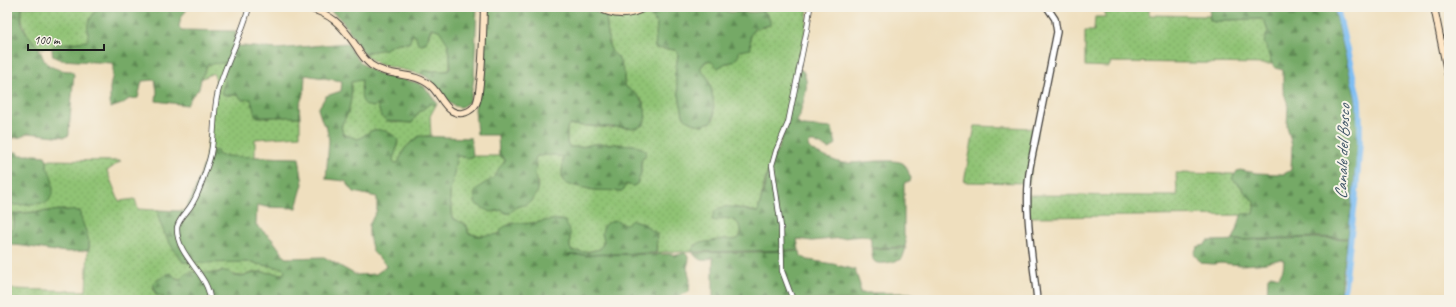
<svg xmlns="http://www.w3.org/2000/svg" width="1456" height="307" font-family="Caveat,sans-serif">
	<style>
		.grass { fill: url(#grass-dots); stroke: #567048 }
		.forest { fill: url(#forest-firs); stroke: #486241 }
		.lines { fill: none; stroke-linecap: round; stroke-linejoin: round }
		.canal { stroke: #7ebef3; stroke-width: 5.5 }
		.minor-casing { stroke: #3c3934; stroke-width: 6 }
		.tertiary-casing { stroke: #3c3934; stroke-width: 8 }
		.secondary-casing { stroke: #3c3934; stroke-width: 8 }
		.minor { stroke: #fff; stroke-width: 4.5 }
		.tertiary { stroke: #fff; stroke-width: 5.5 }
		.secondary { stroke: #fde5c5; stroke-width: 6 }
		.labels { text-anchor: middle; stroke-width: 4; stroke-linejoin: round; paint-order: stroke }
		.water-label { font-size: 17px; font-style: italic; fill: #3e5567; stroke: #f7f3e8 }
	</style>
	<defs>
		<pattern id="grass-dots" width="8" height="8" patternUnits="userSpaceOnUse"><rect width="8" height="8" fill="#90c374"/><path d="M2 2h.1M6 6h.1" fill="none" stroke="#7ca764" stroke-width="1.8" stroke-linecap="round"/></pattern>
		<pattern id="forest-firs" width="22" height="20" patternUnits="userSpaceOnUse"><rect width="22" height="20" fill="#74a966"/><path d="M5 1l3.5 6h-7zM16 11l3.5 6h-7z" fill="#5e8953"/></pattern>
	</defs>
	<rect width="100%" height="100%" fill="#f7f3e8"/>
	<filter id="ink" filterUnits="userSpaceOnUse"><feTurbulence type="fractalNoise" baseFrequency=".025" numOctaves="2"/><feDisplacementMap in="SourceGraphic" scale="8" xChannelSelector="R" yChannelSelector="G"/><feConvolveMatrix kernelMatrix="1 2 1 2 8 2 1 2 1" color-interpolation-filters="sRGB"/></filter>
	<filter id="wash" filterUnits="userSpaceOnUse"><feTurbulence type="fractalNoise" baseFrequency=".012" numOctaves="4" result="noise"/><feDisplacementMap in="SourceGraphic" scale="16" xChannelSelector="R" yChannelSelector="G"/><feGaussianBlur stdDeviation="0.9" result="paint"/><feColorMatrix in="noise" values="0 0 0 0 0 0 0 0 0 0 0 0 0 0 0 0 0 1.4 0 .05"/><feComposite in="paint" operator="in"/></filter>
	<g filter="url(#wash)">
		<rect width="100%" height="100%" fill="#efdfbe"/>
		<path class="grass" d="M22 7H88L98 8C96 10 88 22 88 25 87 31 90 36 87 41L54 45 52 48H38C27 35 20 25 22 7Z
			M761 7H808L806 27 789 113 765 180 758 212 734 207 720 219C727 217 739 220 741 229 742 232 740 235 739 238L735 240 724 239 695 245 693 248 692 252H664L656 253 657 246 650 230 645 224 633 220 626 225H622L619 222 602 233 604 241 600 249C590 251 582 253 572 251L570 248V236L565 221C553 218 543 222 531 223 529 223 527 224 525 224 520 224 516 221 510 224 507 226 504 230 501 232 495 238 476 236 468 233V228L452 218V206L450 202V190L454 174 455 158 459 156 467 158 473 156H499L502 157 505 160C505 162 496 176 495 177 487 185 480 181 475 196L494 212 502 210 506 213H510L516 207 524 205 534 198 538 183 535 175 536 167 535 159 537 156 554 155 563 157 562 176 566 184 594 190 622 191 624 184 628 185 637 184 641 173V161L646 154V150L634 145 614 144H593L581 147H569L567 143V127L570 125 612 128 646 117 643 101 624 85V72L612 52 609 45 606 16C613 18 621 18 628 17 633 16 636 13 640 12 648 11 653 18 657 24L655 48 676 50 678 54 675 75 683 115C687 122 696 125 704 125L714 119V115L712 91 708 79 700 69C703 65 708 57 714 62 716 64 717 66 719 67L726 63H730L739 51 751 44C747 31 755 28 766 27L770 21 766 13 762 11Z
			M1105 7H1149V15L1209 16 1210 20 1214 22 1226 20 1262 19 1265 22 1268 32 1265 38 1266 45 1272 64 1111 62 1109 67 1085 66V31H1094L1095 17H1105Z
			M432 28 440 30C442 34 445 37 447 41 449 48 452 66 448 71H423L421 74 378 64 364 54 369 52 385 49 397 43H409L412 35 416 36 417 40 429 36Z
			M221 62H225C225 74 223 84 225 95H237L243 100 251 99 253 103 267 118 279 116 300 117V136L255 139V158L221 156 218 154 209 162H205L216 80 213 73 201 79 208 64Z
			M358 80H362L361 89 377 104 381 116 391 122 412 123 418 113 431 103 436 105 430 116 431 136C426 135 423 137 419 139 405 144 404 150 398 163H394L393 159 398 143 380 131 376 130 372 131 358 139 343 134 341 126 348 113 351 99V82Z
			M975 126 1038 128 1029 183 964 182Z
			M47 160 121 161 107 171 119 201 135 199 138 209 157 210C160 228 171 247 183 262 206 263 230 262 253 262L257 264 282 268 285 270 284 274C276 274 269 272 261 272 243 272 245 281 224 271 214 273 205 274 196 271L181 279 174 277 153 287 156 295 163 296V300H11L10 289 86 291 88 250 90 247C88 235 80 223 80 211L63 210 17 213 13 215 14 227 12 230 7 231V199L16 205 46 203Z
			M1176 173 1234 174 1233 179 1241 187 1246 194 1253 198 1255 201 1254 213 1250 215 1029 217 1027 195 1177 196Z"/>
		<path class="forest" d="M7 7H22C18 31 28 32 39 49 41 52 42 56 44 60 50 69 63 71 72 71L74 75 73 84 69 131V135L65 137 28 133 21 137 7 139Z
			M88 7H187L186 11 181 17 179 27 182 30 236 31V43L239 46H243L277 49 347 43C360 66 370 73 396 78 404 80 413 81 420 84L425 87 437 103 436 105 431 103 418 113 412 123 387 121 381 116 377 104 374 107C357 106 362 92 362 80L351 82V99L348 113 341 126 343 134 358 139C363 137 366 133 371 131 380 127 392 133 398 139L396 151 393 159 394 163H398L405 148 419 136 471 138 473 156 467 158 459 156 456 158 454 174 450 190V202L452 210V218L467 225 468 233C477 237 490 235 500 234L501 229C508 224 517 221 526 224 530 222 534 224 539 222 548 220 555 219 565 221L570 232V248L572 251 588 252 600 249 604 241 602 233 604 225 615 220C622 223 626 227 632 220L645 224 650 230 654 231 657 234 656 253 569 255 568 257 569 255 671 254 677 255 685 253 688 256 689 260 687 268 690 279 689 292 681 295 677 300H163V296L156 295 153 283 167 274 171 273 177 279H181C189 267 203 273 215 273 219 273 223 271 228 271L234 276H242L259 272 284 274 285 270 282 268 257 264 253 262C230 262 206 264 183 262 171 247 160 229 157 210L184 211 192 197 205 162H209L213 151 217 150 218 154 222 156 299 158 303 184 296 208 267 207 257 205 256 225 272 239 286 258 324 257 356 275 376 274 387 266 373 252 369 236V225L377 210V197L354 192 345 181 326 179 329 140 326 125 323 124 318 109 326 96 341 91 342 81 305 75 304 92 299 106 300 117H258L255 116 251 99 243 100 237 95H225L221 93 225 81 223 70 225 67V63L208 64 201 79 199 89 192 96 187 105 156 101 157 91 155 80 142 81 138 98 129 99 122 104 110 108C110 101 110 95 110 88 111 80 115 71 112 63L61 60 53 56C52 51 51 49 54 45L87 41C90 36 87 31 88 25 88 22 95 10 98 8Z
			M324 7H477L474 78 471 96 469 102 462 107C443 108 438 81 421 74L423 71H448L451 67 448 44 439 30 431 28 426 43 418 44 416 36 412 35 409 43H397L385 49 369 52 364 54C351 37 345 17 324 7Z
			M486 7H588L606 16 609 45 612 52 618 57 624 72V85C627 88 629 89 632 91 644 100 648 110 644 125L636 128 570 125 567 127V143L569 147H581L593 144H614L634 145 646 150V154L641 161V173L637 184 633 186 625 184V188L622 191 594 190 566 184 562 176 563 157 554 155 537 156 535 159 536 167 535 175 538 191 531 201 524 205 516 207 510 213H506L502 210 490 212 476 204C469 185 488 185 495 176 497 174 498 170 499 168 501 165 504 164 505 160L502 157 499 156 498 135H477L475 109Z
			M646 7H702L722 9 730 12H754L762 11 766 13 770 21V25L754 29 750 36 751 49 739 51V55L733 62 726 63 718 68C710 61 708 55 700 69 702 73 707 75 708 79 712 88 717 115 711 123H707L704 125C696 125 687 122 683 115L675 75 678 54 676 50 655 48 657 24C652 16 648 12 639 12Z
			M1209 7H1334L1355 96 1359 121 1357 158 1348 238 1317 237 1232 240C1238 232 1238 222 1242 214L1254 213C1258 197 1252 202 1245 193 1244 191 1243 189 1242 187 1238 184 1236 183 1232 179L1237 171 1240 170 1256 173 1280 174H1284L1291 170 1292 146 1287 126 1288 105 1283 90V70L1275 68C1269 61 1268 50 1264 42L1268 32 1265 22 1262 19H1258L1226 20 1214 22 1210 20Z
			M799 69 803 71C809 82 806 94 802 106 800 111 801 116 797 121L800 125 804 126 832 128 836 144 833 147 829 149 814 142H810L808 146C812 152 819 154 826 157 832 159 836 162 843 163 855 164 896 157 904 164 908 167 908 173 911 178L910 182H905L904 186V234L906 242 905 247 871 248V240L870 237 862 236 812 241 797 239 799 250 692 252 693 248 699 243 724 239 735 240 739 238C740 235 742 232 741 229 738 218 724 216 716 221L712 220C715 195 745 213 758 212L769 169 779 147 791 105 792 88Z
			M13 152H17L20 155H37L45 156 47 160V168C54 176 56 197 46 203L16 205 12 204 7 199V155Z
			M63 210 80 211C80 222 93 241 88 250 62 256 37 246 12 245L9 248V252L11 300H7V231L12 230C15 225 15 220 13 214Z
			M1317 238 1348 239 1339 300H1267L1268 277 1271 275 1279 277 1283 269 1284 261 1281 259 1266 263 1257 264 1241 265 1221 263 1213 264 1201 263 1194 254 1197 247 1205 245 1207 241Z
			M906 248 902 259C896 261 892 262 886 263 873 264 872 262 872 249Z
			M800 251 801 256 808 260 833 264 855 270 860 285V293H910L918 295V300H714L713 298V257C705 262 699 262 693 253Z"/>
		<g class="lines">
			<path class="canal" d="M1337 7 1359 100 1360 122V144L1356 195 1345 287 1341 300"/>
		</g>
	</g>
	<g filter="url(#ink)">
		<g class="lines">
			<g class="minor-casing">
				<path id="minor" d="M210 300C209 274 177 257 177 229 177 222 183 217 187 211 198 198 203 178 209 161 216 140 212 115 218 92 225 63 242 36 249 7
					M793 300 782 271 781 227 772 165 776 151 788 123 807 29 810 7"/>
			</g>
			<g class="tertiary-casing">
				<path id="tertiary" d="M1037 300C1033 258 1023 208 1030 167L1057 32 1055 19 1047 7"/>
			</g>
			<g class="secondary-casing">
				<path id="secondary" d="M305 7C332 14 341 24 356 46 360 53 365 60 371 65 389 78 414 71 431 86 439 93 443 106 452 111 461 116 471 112 476 104 479 98 479 90 480 83 483 58 483 32 484 7
					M598 7C612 16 630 17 645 7
					M1434 7 1449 81"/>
			</g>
			<use href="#minor" class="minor"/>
			<use href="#tertiary" class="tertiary"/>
			<use href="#secondary" class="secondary"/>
		</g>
	</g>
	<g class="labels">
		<g class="water-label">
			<text transform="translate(1342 152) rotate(-88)" y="6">Canale del Bosco</text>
		</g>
	</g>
	<rect width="1456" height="307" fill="none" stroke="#f7f3e8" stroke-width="24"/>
	<path d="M28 44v6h76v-6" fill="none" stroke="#1c1c1c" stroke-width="2"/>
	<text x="34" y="44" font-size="12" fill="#1c1c1c" stroke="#f7f3e8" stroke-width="3" paint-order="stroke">100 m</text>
</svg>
